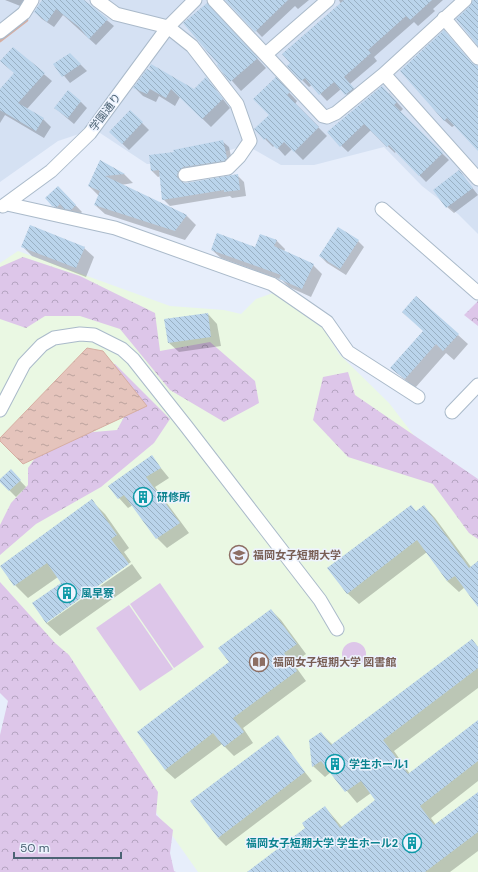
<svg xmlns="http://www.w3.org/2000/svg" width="478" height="872" font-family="'DM Sans','Noto Sans JP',sans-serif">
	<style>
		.residential { fill: #d5e1f3 }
		.education { fill: #eaf8e3 }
		.grass { fill: #ddc6e9 }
		.forest { fill: url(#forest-crowns) }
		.water { fill: url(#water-ripples); stroke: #d6aea2 }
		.shadow { fill: #0003 }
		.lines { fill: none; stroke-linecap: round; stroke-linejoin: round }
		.stream { stroke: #d6aea2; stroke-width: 4.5 }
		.building { fill: url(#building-back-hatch) }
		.street-casing { stroke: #aabaca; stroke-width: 15 }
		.street { stroke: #fff; stroke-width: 13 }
		.labels { text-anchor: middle; stroke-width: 3; stroke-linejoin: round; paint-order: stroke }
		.street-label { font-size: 11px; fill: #4c6374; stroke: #edf3fe }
		.culture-label { font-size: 11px; font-weight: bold; fill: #0d838f; stroke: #edf3fe; text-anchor: start }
		.education-label { font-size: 11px; font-weight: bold; fill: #785e54; stroke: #edf3fe; text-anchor: start }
	</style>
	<defs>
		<pattern id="forest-crowns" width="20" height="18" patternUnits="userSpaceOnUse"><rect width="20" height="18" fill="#ddc6e9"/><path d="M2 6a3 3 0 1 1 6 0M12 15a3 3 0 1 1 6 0" fill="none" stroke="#b5a4c1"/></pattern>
		<pattern id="water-ripples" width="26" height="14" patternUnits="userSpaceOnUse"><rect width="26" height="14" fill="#e5c4bc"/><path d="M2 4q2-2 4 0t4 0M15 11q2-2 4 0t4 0" fill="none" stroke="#bca39d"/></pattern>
		<pattern id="building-back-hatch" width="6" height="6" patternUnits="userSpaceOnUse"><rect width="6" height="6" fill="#bad4eb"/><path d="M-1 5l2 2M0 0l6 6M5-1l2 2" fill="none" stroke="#99b0c3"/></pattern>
	</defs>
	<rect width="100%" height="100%" fill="#e7eefb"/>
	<path class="residential" d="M0 0H478V234L458 214 422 186 384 147 314 165H281L246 145 189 163 147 164 94 129 58 141 0 182Z"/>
	<path class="education" d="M18 251 170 306 224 310 241 314 256 299 273 293 323 328 339 354 389 403 478 519V872H198L0 591V263Z"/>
	<path class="grass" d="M160 583 204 647 174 668 130 604Z
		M129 605 173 669 140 691 96 628Z
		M342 654a12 12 0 1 1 24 0a12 12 0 1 1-24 0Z"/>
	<path class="forest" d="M23 257 80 276 155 313 160 351 210 342 255 381 259 403 224 422 170 390 120 329 80 316H45L26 328 0 319V267Z
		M478 301V326L464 315Z
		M84 364H115L170 419 154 443 101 487 36 524 0 555V525L11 503 28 485V468L40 451 71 434 117 430 131 404Z
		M348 372 355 395 478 479V539L469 533 433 484 348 457 313 420 323 377Z
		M0 582 55 643 69 655 158 792 156 815 173 830 170 853 174 871 176 872H0V735L8 701 0 693Z"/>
	<path class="water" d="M87 348 103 351 147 406 23 464 0 441V438Z"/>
	<path class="shadow" d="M5 0H32L28 9Z
		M43 0H82L114 26 96 45 63 15 54 27 42 19 35 12Z
		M226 0H309L298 9 295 6 262 37Z
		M339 0H443L433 9 435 11 418 26 414 22 374 57 377 61 350 84 360 96 353 101 341 89 327 101 312 85 309 87 288 66 341 4Z
		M216 14 266 68 241 91 218 65Z
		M13 48 52 81 27 109 43 119 51 127 44 138 5 115 0 123V91L15 74Z
		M70 54 87 71 70 83 55 65Z
		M473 65 478 67V150L455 125 452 127 445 121 401 71Z
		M157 75 194 90 206 78 230 108 211 127 180 97 175 106 159 96 156 102 143 96 135 88Z
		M284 87 297 101 295 104 327 136 303 160 292 149 285 156 275 145 273 147 265 139 271 115Z
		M389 93 403 109 400 112 449 160 426 182 396 151 395 153 371 130 348 152 328 133Z
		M81 102 87 108 74 124 55 108Z
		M130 111 149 130 129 150 110 132Z
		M222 141 229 147 233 165 184 178 183 184 237 175 244 182 246 196 232 198 230 196 170 206 163 199 161 176 158 177 151 170 175 153Z
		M101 162 124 174 133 183 121 185 186 215 196 225 185 240 105 214 95 205 99 196 89 186Z
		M459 171 478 195 454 213 447 207Z
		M58 187 82 212 78 216 72 215 67 210 63 213 60 212 46 198Z
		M276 240 285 249 284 252 313 265 322 274 311 297 289 287 282 280 221 258 212 250 255 248Z
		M358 241 364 247 346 275 327 263 320 256Z
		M22 246 84 248 94 257 86 277 32 256Z
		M208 314 217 324 221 346 179 352 169 343Z
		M424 331 458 335 468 344 454 360 446 353 415 388 391 368Z
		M152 457 169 478 155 487 189 533 167 548 157 538 133 505 128 508 119 498Z
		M11 471 26 487 16 497 0 481Z
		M92 501 105 514 129 548 124 552 131 562 47 621V623L132 564 142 578 60 636 46 623 62 583 58 577 28 598 15 585Z
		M424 506 435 518 471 567 478 563V604L465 587 459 592 447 581 427 552 359 604 347 593 416 512Z
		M271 610 281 620 306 654 293 663 306 681 243 728 253 743 234 756 222 744 175 779 165 770Z
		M472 640 478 647V688L394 751 410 774 478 721V781L431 818 436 825 478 793V851L450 872H248L307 828 325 807 342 827 377 800 371 793 357 803 331 772 325 777 313 766 310 740 321 733 333 745Z
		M277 737 312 781 226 846 218 838Z"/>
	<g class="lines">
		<path class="stream" d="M0 40 26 20"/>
	</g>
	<path class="building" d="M42 0H84L108 19 89 39 79 27 56 9 47 22 34 12Z
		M225 0H288L255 32Z
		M344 0H432L410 20 406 16 368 50 371 53 344 77 354 88 345 95 334 82 319 95 305 78 301 81 287 66 290 63 282 54Z
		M473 0H478V46L456 19 470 6Z
		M207 3 258 58 230 82 217 65 218 64 183 23Z
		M444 30 472 63 478 66V151L447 118 444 121 400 71Z
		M13 47 45 73 18 103 44 118 36 131 0 110V89L14 73 0 61Z
		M70 53 81 64 62 77 53 64Z
		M151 64 194 89 206 77 223 99 202 119 171 89 166 98 150 89 147 94 133 88 147 69 154 72 149 68Z
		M276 77 290 92 287 95 319 127 294 152 284 142 277 149 266 138 264 140 254 129 269 115 253 99Z
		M382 86 397 102 394 105 443 153 419 176 389 145 387 147 364 124 340 147 327 132Z
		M68 90 81 101 68 118 54 108Z
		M130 110 143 122 122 144 109 132Z
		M223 140 227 158 224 161 183 167 178 172 177 177 182 182 186 183 238 174 240 190 224 192V190L162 200 159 170 151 171 149 155 174 152 173 150Z
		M100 160 125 174 105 176 187 215 175 231 94 205 100 191 88 186Z
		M459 170 473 188 446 208 433 190Z
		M58 186 76 205 71 210 64 209 60 204 57 207 52 206 45 198Z
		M30 225 85 247 76 268 21 247Z
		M338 227 359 240 340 269 319 256Z
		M217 233 255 247 260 234 277 240 274 246 314 264 302 289 279 279 281 275 211 250Z
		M416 296 459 334 443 351 436 344 405 379 390 368 423 331 402 312Z
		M208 313 211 337 168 343 164 319Z
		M152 455 161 468 146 477 180 523 156 539 124 495 118 499 108 486Z
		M11 469 21 480 9 491 0 482V479Z
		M92 499 117 535 111 539 129 564 46 623 32 603 61 583 47 563 14 586 0 566Z
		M411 505 416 511 424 505 469 568 478 561V607L455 576 447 581 417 540 347 594 327 568Z
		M271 609 297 644 284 653 297 671 233 718 244 732 224 747 213 733 165 770 137 732 229 662 218 648Z
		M472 639 478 647V668L383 740 408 774 478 720V761L420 806 434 825 478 792V832L425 872H247L305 828 302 823 325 806 340 828 375 800 361 781 345 792 321 761 312 767 309 740 321 732 331 745Z
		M278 735 305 772 218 838 190 801Z"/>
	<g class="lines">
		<g class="street-casing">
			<path id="street" d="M97 0 116 14 168 27 192 46 237 104 250 141 239 157 228 168 185 175
				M214 0 323 116 327 117 336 113 384 74 478 179
				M444 18 478 58
				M0 32 24 13 32 0
				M266 54 328 0
				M384 74 465 0
				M7 204 115 228 272 284 327 322 348 352 418 397
				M3 206 51 171 90 133 168 27 195 0
				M382 209 478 293
				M0 410 24 364 42 345 54 338 80 334 94 335 122 349 133 359 186 426 320 600 337 629
				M452 412 478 385"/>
		</g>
		<use href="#street" class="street"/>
	</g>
	<defs>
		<g id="building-ring" transform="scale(1)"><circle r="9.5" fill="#edf3fe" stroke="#0f9aa8" stroke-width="1.5"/><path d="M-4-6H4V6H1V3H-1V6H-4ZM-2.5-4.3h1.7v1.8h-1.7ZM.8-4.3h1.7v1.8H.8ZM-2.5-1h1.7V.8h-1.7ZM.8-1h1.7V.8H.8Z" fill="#0f9aa8"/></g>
		<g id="university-ring" transform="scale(1)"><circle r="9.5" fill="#edf3fe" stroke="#8d6e63" stroke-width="1.5"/><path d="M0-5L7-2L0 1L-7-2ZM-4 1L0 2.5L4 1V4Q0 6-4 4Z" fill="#8d6e63"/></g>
		<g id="library-ring" transform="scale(1)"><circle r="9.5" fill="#edf3fe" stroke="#8d6e63" stroke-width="1.5"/><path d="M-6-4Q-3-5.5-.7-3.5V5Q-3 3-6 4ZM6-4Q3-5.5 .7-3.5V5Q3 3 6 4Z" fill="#8d6e63"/></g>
	</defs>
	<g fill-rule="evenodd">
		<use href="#building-ring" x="143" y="497"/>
		<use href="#university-ring" x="239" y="555"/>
		<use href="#building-ring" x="67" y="593"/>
		<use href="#library-ring" x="259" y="662"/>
		<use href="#building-ring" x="335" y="764"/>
		<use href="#building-ring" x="412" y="843"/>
	</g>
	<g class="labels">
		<g class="street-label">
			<text transform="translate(105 112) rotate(-53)" y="4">学園通り</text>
		</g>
		<g class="culture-label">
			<text x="157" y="501">研修所</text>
			<text x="81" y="597">風早寮</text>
			<text x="349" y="768">学生ホール1</text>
			<text x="398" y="847" text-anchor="end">福岡女子短期大学 学生ホール2</text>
		</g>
		<g class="education-label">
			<text x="253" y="559">福岡女子短期大学</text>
			<text x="273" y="666">福岡女子短期大学 図書館</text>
		</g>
	</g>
	<path d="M14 852v6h107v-6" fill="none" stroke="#4c6374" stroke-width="2"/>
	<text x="20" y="852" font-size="12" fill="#4c6374" stroke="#edf3fe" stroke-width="3" paint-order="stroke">50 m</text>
</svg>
